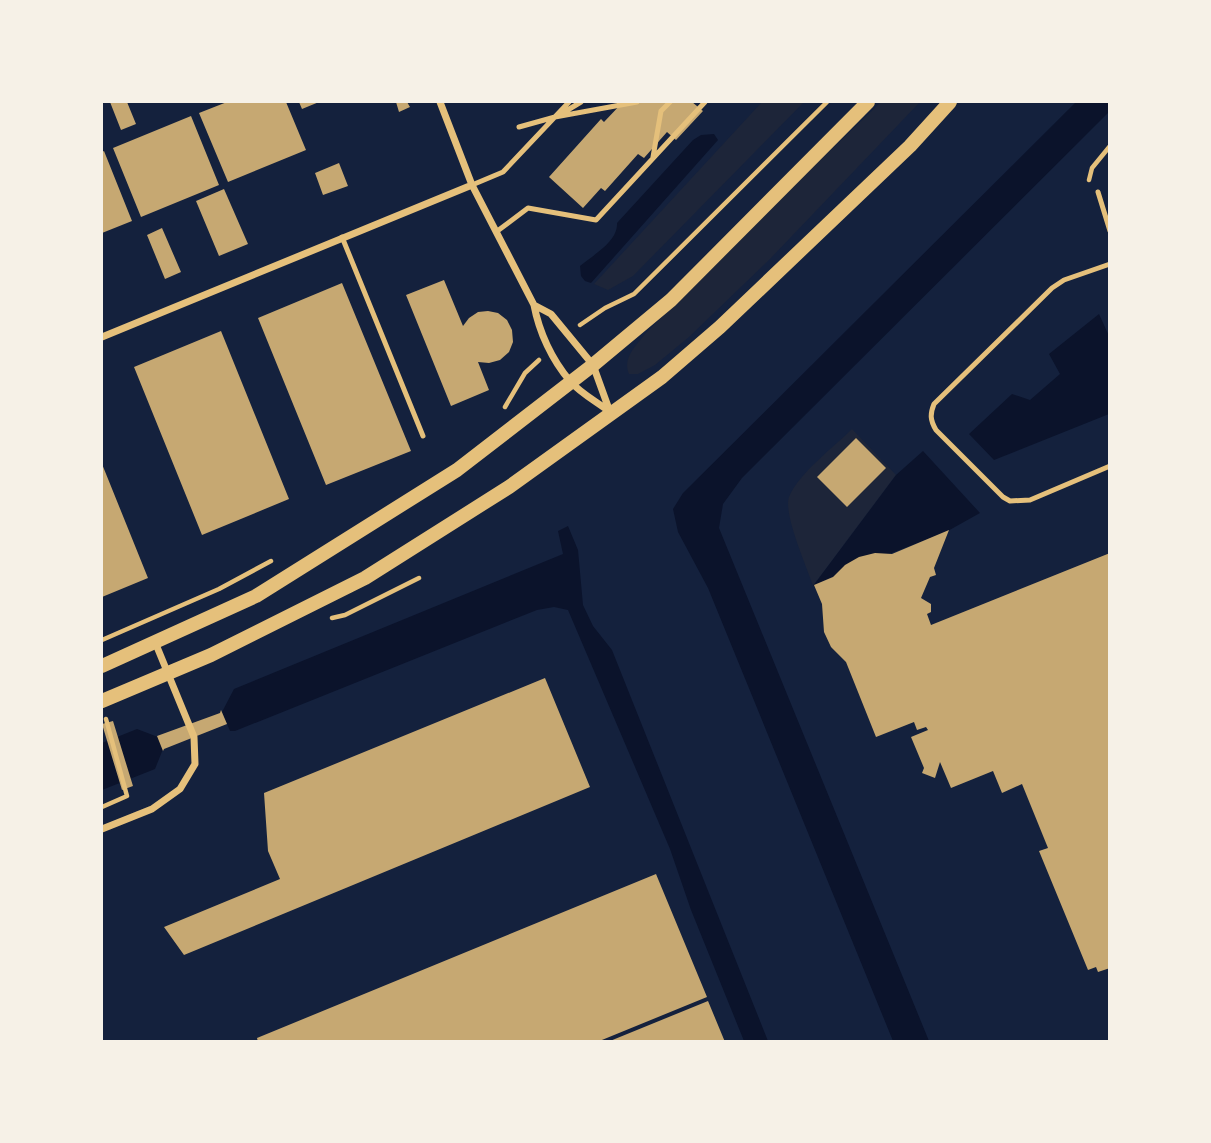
<svg xmlns="http://www.w3.org/2000/svg" width="1211" height="1143" font-family="'Noto Sans',sans-serif">
	<style>
		.green { fill: #1d2539 }
		.water { fill: #0b132b }
		.building { fill: #c6a872 }
		.lines { fill: none; stroke-linecap: round; stroke-linejoin: round }
		.path { stroke: #e5c07b; stroke-width: 4.5 }
		.service { stroke: #e5c07b; stroke-width: 5 }
		.minor { stroke: #e5c07b; stroke-width: 7 }
		.secondary { stroke: #e5c07b; stroke-width: 14 }
	</style>
	<rect width="100%" height="100%" fill="#14213d"/>
	<path class="green" d="M762 102H804L633 276 608 290 594 284Z
		M881 102H920L769 260 689 337 655 365 638 374H629C622 358 636 346 645 334L767 211Z
		M852 429 896 475 813 586C807 567 783 514 789 497 798 474 834 447 852 429Z"/>
	<path class="water" d="M1076 102H1109V112L742 478 723 504 719 528 929 1041H893L708 588 678 532 673 509 683 493Z
		M714 134 718 140 591 283 585 281 581 276 580 266C593 255 618 242 617 223L693 140 701 135Z
		M1099 314 1109 336V414L994 460 969 434 1012 394 1030 400 1060 374 1049 354Z
		M923 451 980 513 946 532 889 554 846 565 834 576 813 586 896 475Z
		M568 526 578 550 583 605 593 626 612 650 768 1041H744L691 910 670 849 568 610 554 607 537 610 235 731H230L222 712 234 689 563 554 558 531Z
		M137 729 158 737 163 749 155 769 102 790V743Z"/>
	<path class="building" d="M110 102H127L136 124 121 130Z
		M227 102H286L306 150 228 182 199 113Z
		M299 102H319L302 109Z
		M396 102H407L410 107 399 112Z
		M623 102H692L703 111 676 140 667 132 644 158 638 154 605 191 601 188 583 208 549 177 601 119 604 122Z
		M191 116 219 185 141 217 113 148Z
		M104 151 132 221 102 233V152Z
		M339 163 348 186 323 195 315 173Z
		M224 189 248 244 219 256 196 201Z
		M162 228 181 272 165 279 147 235Z
		M444 280 463 326 469 318 478 312 488 311 498 313 507 320 512 330 513 342 509 352 500 360 489 363 478 362 489 390 451 406 406 295Z
		M342 283 411 451 326 485 258 318Z
		M221 331 289 499 202 535 134 367Z
		M856 438 886 468 847 507 817 477Z
		M102 464 148 578 102 597Z
		M949 530 934 568 936 575 930 577 921 598 931 604V612L927 614 931 625 1110 553V968L1098 972 1096 967 1088 970 1039 851 1048 848 1022 784 1002 793 993 771 951 788 940 762 935 778 922 773 924 768 911 737 928 730 926 727 917 730 914 722 876 737 846 662 831 647 824 632 822 604 814 585 833 577 845 565 859 557 875 553 892 554Z
		M545 678 590 787 184 955 164 927 280 879 268 851 264 793Z
		M221 710 227 724 164 749 163 751 157 736 220 713Z
		M113 721 133 786 122 790 102 724Z
		M656 874 707 997 597 1042H258L257 1038Z
		M708 1001 725 1042H610V1041Z"/>
	<g class="lines">
		<path class="path" d="M1089 180 1092 168 1110 146
			M580 325 605 308 634 294 827 102
			M505 407 525 373 539 360
			M332 618 345 615 419 578
			M102 640 219 589 271 561
			M102 807 127 796 106 719"/>
		<path class="service" d="M561 114 581 102
			M519 127 555 117 637 102
			M653 157 661 111 670 102
			M472 185 503 172 569 102
			M1098 192 1110 231
			M496 232 528 208 596 220 705 102
			M342 237 423 436
			M1110 264 1064 280 1052 288 934 404C930 414 930 420 936 430L1003 497 1010 501 1030 500 1110 466"/>
		<path class="minor" d="M440 102 472 185 534 305C539 332 552 360 570 381 580 393 597 402 610 412
			M534 305 551 314 593 365 610 412
			M102 337 472 185
			M102 829 152 809 180 789 195 764 194 737 155 642"/>
		<path class="secondary" d="M102 666 256 596 457 470 593 365 671 300 868 102
			M102 701 211 655 365 578 509 487 662 377 720 327 910 146 950 102"/>
	</g>
	<rect width="1211" height="1143" fill="none" stroke="#f6f1e7" stroke-width="206"/>
</svg>
